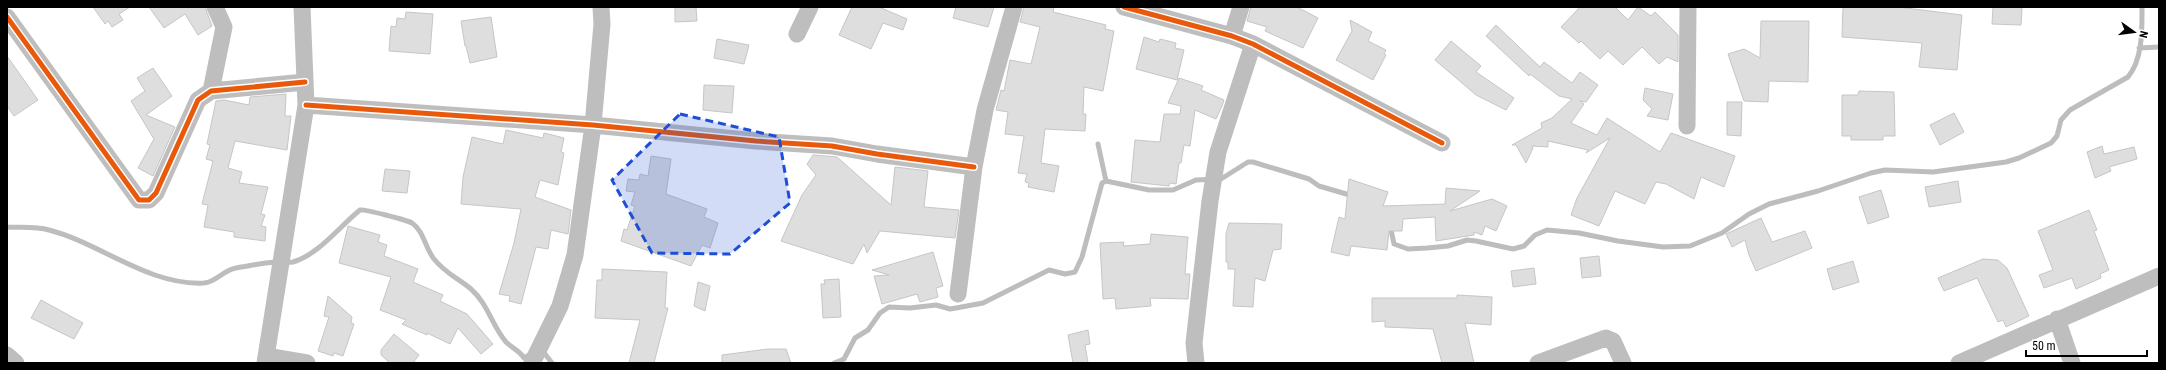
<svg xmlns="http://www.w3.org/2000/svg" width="2166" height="370" font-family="'Roboto Condensed',sans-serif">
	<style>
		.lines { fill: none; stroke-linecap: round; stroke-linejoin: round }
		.stream { stroke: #bdbdbd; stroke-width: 5 }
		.building { fill: #dedede; stroke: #c6c6c6 }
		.minor { stroke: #bebebe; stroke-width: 17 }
		.cycleway-casing { stroke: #fff; stroke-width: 8 }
		.cycleway { stroke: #e8590c; stroke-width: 5 }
		.marked { fill: #1d4ed8; fill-opacity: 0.2; stroke: #1d4ed8; stroke-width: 3; stroke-dasharray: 8 5; stroke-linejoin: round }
	</style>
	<rect width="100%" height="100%" fill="#fff"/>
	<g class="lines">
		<path class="stream" d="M2139 48 2159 47
			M1098 144 1106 181
			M1106 181 1149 190H1173L1196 180 1221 179 1248 162H1253L1309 179 1319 186 1353 196
			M1390 225 1394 244 1408 249 1427 248 1448 246 1467 240 1476 241 1513 249 1524 246 1535 235 1547 230 1579 233 1618 241 1663 247 1690 246 1722 233 1749 214 1769 204 1818 191 1871 173 1885 170 1933 172 2006 162 2019 158 2051 143 2057 136 2061 120 2070 110 2128 77C2143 59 2142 29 2142 7
			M7 227C21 228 35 226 49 230 100 243 149 286 204 283 217 282 223 270 236 268 249 266 262 263 275 262 281 262 287 263 293 262 318 255 340 226 360 210 364 209 407 220 412 223 424 231 425 248 434 259 446 274 458 278 471 289 488 304 492 326 506 342 512 348 520 351 524 358L531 354
			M541 353 545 354 552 363
			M834 363 844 359 855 338 868 330 880 313 889 307 910 308 936 305 950 309 956 308 983 303 1049 270 1065 274 1075 272 1082 257 1102 183 1106 181"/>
	</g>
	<path class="building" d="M93 7H130L119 14 123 20 112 27 108 21 105 24Z
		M149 7H205L212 26 198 35 185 14 164 28Z
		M675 7H696L697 21 675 22Z
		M852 7H879L907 19 903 30 883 23 871 49 839 35Z
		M956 7H994L988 27 953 18Z
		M1024 7H1054L1053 12 1106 25 1105 29 1114 31 1103 91 1084 87 1083 114H1086L1085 131 1045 129 1041 163 1059 166 1054 192 1028 187 1029 183 1025 182 1027 174 1018 173 1024 136 1005 134 1008 112 996 110 1001 90 1004 91 1010 60 1031 64 1040 27 1020 22Z
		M1251 7H1297L1318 18 1303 48 1265 31 1267 27 1247 21Z
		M1580 7H1615L1628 20 1638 7 1651 16 1655 12 1678 35V62L1667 57 1659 64 1642 47 1623 65 1608 51 1600 59 1581 41 1579 43 1561 27Z
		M1843 7H1898L1962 15 1957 70 1919 67 1922 43 1842 37Z
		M1993 7H2022L2021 25 1992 24Z
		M406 12 433 14 430 54 389 51 391 26 396 27 397 18 405 19Z
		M491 17 497 57 470 63 466 46H465L461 21Z
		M1350 20 1372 32 1368 41 1386 50 1384 54 1386 55 1373 80 1336 60 1352 31Z
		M1761 21H1809L1808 82 1769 81 1768 102 1744 101 1728 54 1744 49 1760 58Z
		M1496 25 1540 67 1544 62 1572 83 1580 72 1598 85 1586 102 1580 101 1584 104 1571 123 1597 135 1607 118 1660 152 1671 133 1735 156 1724 187 1701 177 1694 199 1666 184 1656 182 1645 204 1615 191 1599 226 1571 215 1577 198 1610 138 1586 153 1588 150 1548 141V147L1532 146 1533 148 1526 163 1516 145H1512L1542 128 1541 123 1552 118 1572 99 1559 96 1530 74 1529 76 1486 36Z
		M1144 37 1159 42 1160 39 1176 43 1175 48 1184 50 1177 80 1136 69Z
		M717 39 749 45 744 64 714 58Z
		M1451 41 1481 66 1476 72 1514 98 1506 110 1476 95 1435 60Z
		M7 56 38 100 14 116 7 106Z
		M153 68 172 96 146 115 175 127 153 176 138 168 154 139 131 101 145 91 137 78Z
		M1179 78 1203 86 1201 90 1224 100 1222 106 1216 119 1195 110 1190 146 1184 145 1181 163H1179L1176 184 1170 183 1169 186 1131 182 1135 140 1160 142 1164 114H1180L1181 106 1168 103Z
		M704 85 734 86 732 113 703 110Z
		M1645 88 1673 94 1668 120 1647 116 1652 109 1643 100Z
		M1859 91 1894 92 1895 136H1883V140H1851V136H1842V95H1858Z
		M286 94 285 116H291L287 150 235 141 228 168 242 172 239 183 268 187 261 214 265 215 261 226 266 227 265 241 234 237V232L204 227 208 205 202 204 213 161 206 159 210 145 207 144 216 101 224 100 249 105 250 97Z
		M1727 102H1742L1741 136 1727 135Z
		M1954 113 1964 132 1940 145 1930 125Z
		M506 130 543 138 544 133 564 138 561 152 564 153 558 185 540 180 535 197 571 210 568 234 551 230 548 249 536 247 521 304 509 301 510 296 499 294 514 243 521 209 461 204 463 177 472 137 503 144Z
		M2102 146 2104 154 2134 147 2137 159 2109 167 2111 171 2095 178 2087 152Z
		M813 155 837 157 891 205 895 167 928 171 924 207 959 210 955 238 880 231 867 253 864 244 853 264 781 241 802 195 816 175 807 164Z
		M651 156 671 159 666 194 707 209 704 217 718 223 710 248 702 245 691 266 621 241 624 229 627 230 635 206 631 205 635 192 626 191 628 179 639 180 640 174 648 176Z
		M385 169 410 171 407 193 382 191Z
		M1349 179 1388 192 1383 206 1445 204 1446 188 1480 191 1450 211 1492 199 1507 206 1496 231 1485 226 1482 235 1474 232V235L1436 241 1435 217 1403 219 1402 231H1389L1387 250 1351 246 1349 256 1331 252 1339 217 1345 219Z
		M1958 181 1961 202 1929 207 1925 187Z
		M1881 190 1889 217 1868 224 1859 197Z
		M2089 210 2097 230 2094 231 2109 270 2100 274 2101 278 2076 289 2072 278 2044 288 2039 275 2053 270 2038 231Z
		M1761 218 1772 242 1805 231 1812 248 1756 271 1749 255 1745 240 1732 247 1726 234Z
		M1229 223 1282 224 1281 249 1273 250 1265 281 1255 278 1253 307 1233 306 1235 269H1228V262H1226V234Z
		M348 226 380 235 378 242 387 245 384 256 418 269 413 282 443 295 440 301 467 314 493 344 481 354 458 328 450 344 427 333V335L402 324 406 320 380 310 391 277 339 263Z
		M1151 234 1188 237 1185 274H1190L1188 299 1150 298 1151 306 1116 309 1115 298 1103 299 1100 243 1124 242 1123 246 1150 244Z
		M933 252 943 286 936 288 938 297 920 302 917 294 882 304 874 276 889 275 872 270Z
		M1599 256 1601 276 1582 278 1580 258Z
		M1983 259 1998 260 2007 268 2029 316 2006 327 2003 320 1998 322 1977 278 1944 291 1938 278Z
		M1853 261 1859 282 1833 290 1827 269Z
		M1534 268 1536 284 1513 287 1511 271Z
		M602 269 667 272 665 308H668L654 363H629L640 320 595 318 597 280H602Z
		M839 279 841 317 823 318 821 284H825L824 280Z
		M698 282 710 286 705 311 694 306Z
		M1457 295 1492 297 1491 325 1465 323 1474 363H1442L1433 329 1385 327V321L1372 322V298H1457Z
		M328 296 352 317 351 323 354 324 343 356 334 353 333 356 318 351 329 317 324 316Z
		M41 300 83 323 74 339 31 318Z
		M1088 330 1090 344 1085 345 1088 363H1073L1068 335Z
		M394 334 419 355 413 363H390L381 355V350Z
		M768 349H786L791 363H722V355Z"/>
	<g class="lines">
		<path class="minor" d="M1124 7 1232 36 1253 44 1442 143
			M7 17 139 200H149L156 193 198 100 211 91 305 82
			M797 34 810 7
			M1232 36 1241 7
			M211 91 224 27 215 7
			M306 105 593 125 756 141 832 146 877 154 974 167
			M1687 126 1688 7
			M958 294 974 167 985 110 1014 7
			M2057 319 2072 363
			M7 355 16 363
			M266 356 307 363
			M265 363 306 105 302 7
			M532 363 560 306 575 255 593 125 602 24 601 7
			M1196 363 1194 343 1210 201 1218 152 1253 44
			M1538 363 1606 338 1613 341 1623 363
			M1959 363 2159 276"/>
		<g class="cycleway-casing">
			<path id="cycleway" d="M1124 7 1232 36 1253 44 1442 143
				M7 17 139 200H149L156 193 198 100 211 91 305 82
				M306 105 593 125 756 141 832 146 877 154 974 167"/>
		</g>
		<use href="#cycleway" class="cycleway"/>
	</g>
	<path class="marked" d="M680 114 779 137 790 203 730 254 652 253 612 180Z"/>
	<rect width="2166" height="370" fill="none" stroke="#000000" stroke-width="16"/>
	<g transform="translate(2134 32) rotate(104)" stroke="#ffffff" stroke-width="3" paint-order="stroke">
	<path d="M0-3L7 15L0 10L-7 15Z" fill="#000000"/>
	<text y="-6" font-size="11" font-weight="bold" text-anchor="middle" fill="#000000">N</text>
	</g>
	<path d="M2026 350v6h121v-6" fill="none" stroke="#000000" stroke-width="2"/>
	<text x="2032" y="350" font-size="12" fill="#000000" stroke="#ffffff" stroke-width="3" paint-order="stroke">50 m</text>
</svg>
